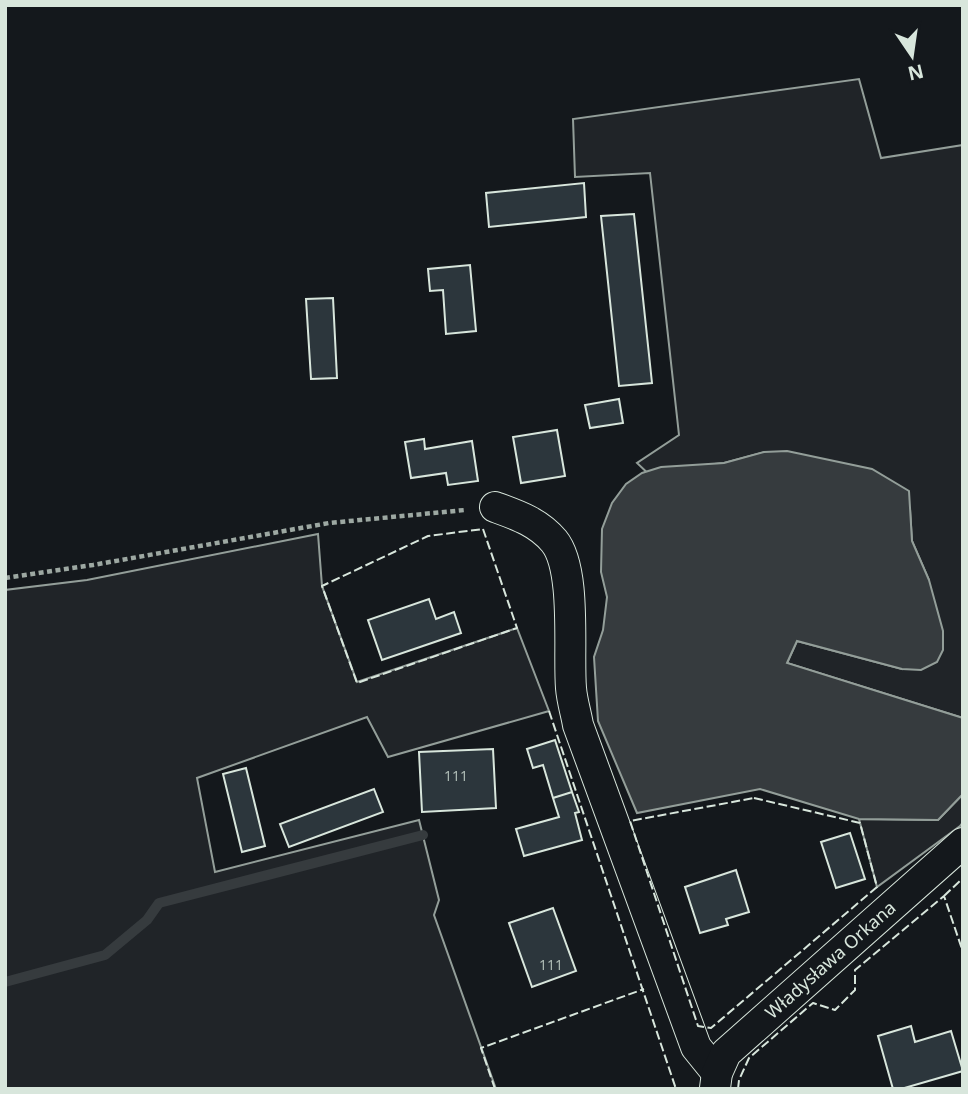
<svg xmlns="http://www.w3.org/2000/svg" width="968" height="1094" font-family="'Noto Sans',sans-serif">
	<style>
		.green { fill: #202428; stroke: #939e99; stroke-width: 2 }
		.water { fill: #363b3e; stroke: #939e99; stroke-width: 2 }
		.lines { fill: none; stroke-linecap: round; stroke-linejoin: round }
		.stream { stroke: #363b3e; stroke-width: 10 }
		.building { fill: #2c363c; stroke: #d8e6dc; stroke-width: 2 }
		.minor-casing { stroke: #d8e6dc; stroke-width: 32 }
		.path { stroke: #9da8a2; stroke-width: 4.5; stroke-dasharray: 5 3.5; stroke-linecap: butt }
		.minor { stroke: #14181c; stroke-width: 30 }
		.fence { stroke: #d8e6dc; stroke-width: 2; stroke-dasharray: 9 3.5; stroke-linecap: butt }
		.labels { text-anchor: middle; stroke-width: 5; stroke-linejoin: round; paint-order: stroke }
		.number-label { font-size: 14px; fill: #adbab4 }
		.street-label { font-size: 18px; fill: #d8e6dc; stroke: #14181c }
	</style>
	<rect width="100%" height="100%" fill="#14181c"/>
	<path class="green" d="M859 79 881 158 963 145V718L787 663 797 641 902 669 929 580 912 541 910 509 765 452 724 463 696 466 654 479 637 463 679 435 650 173 575 177 573 119Z
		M318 534 322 586 357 682 517 628 549 711 388 757 367 717 197 778 215 872 419 820 439 900 434 915 496 1089H5V590L87 580Z
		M963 794V822L960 826 877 887 859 819 938 820Z"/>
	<path class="water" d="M787 451 872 469 909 491 912 541 929 580 943 631V650L937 662 921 670 902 669 797 641 787 663 963 718V794L938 820 859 819 760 789 637 813 598 721 594 657 603 630 607 597 601 572 602 529 612 503 626 484 642 473 661 467 724 463 764 452Z"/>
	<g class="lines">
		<path class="stream" d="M5 982 105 955 147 920 159 903 423 835"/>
	</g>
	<path class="building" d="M584 183 586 217 489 227 486 193Z
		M634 214 652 383 619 386 601 216Z
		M470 265 476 331 446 334 443 290 430 291 428 269Z
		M333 298 337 378 311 379 306 299Z
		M619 399 623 423 590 428 585 405Z
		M557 430 565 476 521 483 513 437Z
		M424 439 425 449 472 441 478 481 448 485 446 473 411 478 405 442Z
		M429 599 436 619 454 612 461 633 382 660 368 620Z
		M555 740 572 792 553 798 543 765 533 768 527 749Z
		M493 749 496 808 422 812 419 752Z
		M246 768 265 846 242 852 223 774Z
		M374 789 383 812 289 847 280 824Z
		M572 792 579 812 575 813 582 840 524 856 516 829 559 817 553 798Z
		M850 833 865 879 836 888 821 842Z
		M736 870 749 912 726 919 728 925 700 933 685 887Z
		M553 908 576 971 532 987 509 923Z
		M911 1026 915 1042 951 1031 963 1071 901 1089H893L878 1036Z"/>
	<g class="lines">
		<g class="minor-casing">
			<g id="minor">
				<path d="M495 507C517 515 538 522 554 541 577 569 568 652 571 688 572 701 576 713 578 725L696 1047 717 1073"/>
				<path id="s1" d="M715 1088 717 1073 726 1053 963 843"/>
			</g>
		</g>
		<path class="path" d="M5 578 93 565 329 523 465 510"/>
		<use href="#minor" class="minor"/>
		<path class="fence" d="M483 529 517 628 357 683 322 586 428 536Z
			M549 711 676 1089
			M754 798 860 823 877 887 711 1028 698 1026 630 821Z
			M944 896 963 878
			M495 1089 481 1048 644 989
			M738 1089 739 1080 749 1058 813 1003 835 1010 855 990V970L944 896 963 952"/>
	</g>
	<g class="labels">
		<g class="number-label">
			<text x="456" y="781">111</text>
			<text x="551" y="970">111</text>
		</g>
		<g class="street-label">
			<text dy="6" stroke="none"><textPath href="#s1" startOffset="177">Władysława Orkana</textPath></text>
		</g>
	</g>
	<rect width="968" height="1094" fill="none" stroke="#d8e6dc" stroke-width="14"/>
	<g transform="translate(912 56) rotate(167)" stroke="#14181c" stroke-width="5" paint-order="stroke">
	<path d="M0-5L12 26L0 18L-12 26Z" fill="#d8e6dc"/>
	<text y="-10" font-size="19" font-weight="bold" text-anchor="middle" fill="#d8e6dc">N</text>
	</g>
</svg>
